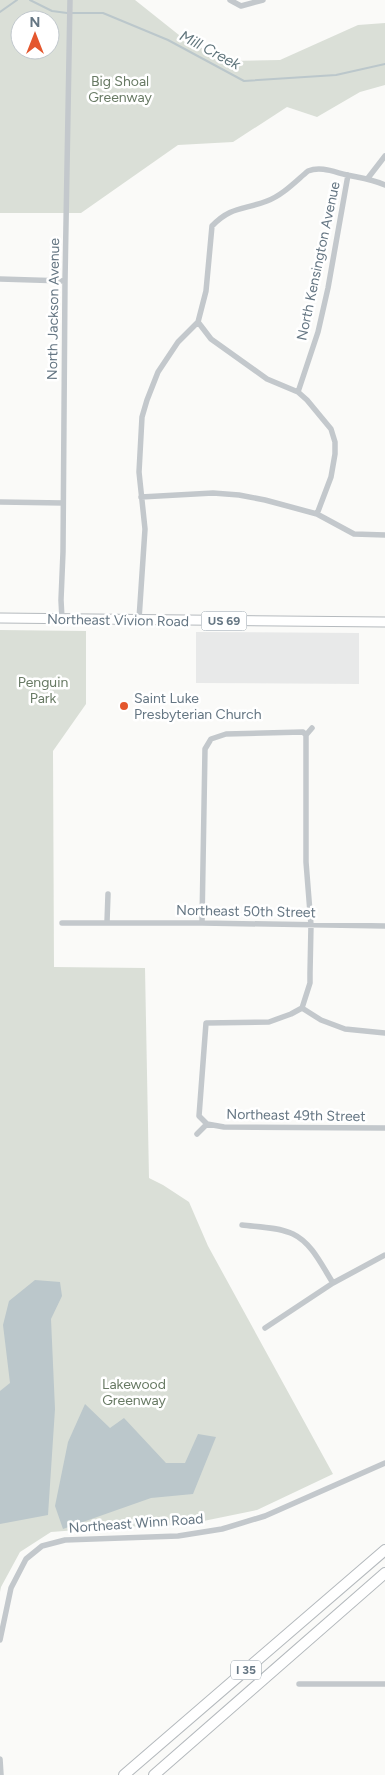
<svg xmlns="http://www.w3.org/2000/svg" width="385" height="1775" font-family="Figtree,sans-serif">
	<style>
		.built { fill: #e8e9e9 }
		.green { fill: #dadfd7; fill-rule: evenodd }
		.water { fill: #bbc7cb }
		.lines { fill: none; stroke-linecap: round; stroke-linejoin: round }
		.stream { stroke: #bbc7cb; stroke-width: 2 }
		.primary-casing { stroke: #b5babe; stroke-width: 11 }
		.motorway-casing { stroke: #b4b9bd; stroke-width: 12 }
		.minor { stroke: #c3c8cc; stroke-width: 5.5 }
		.primary { stroke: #fff; stroke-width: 9 }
		.motorway { stroke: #fff; stroke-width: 10 }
		.poi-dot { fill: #e4572e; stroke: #fff; stroke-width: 2 }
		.labels { text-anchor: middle; stroke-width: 5; stroke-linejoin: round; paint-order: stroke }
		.shield { fill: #fff; stroke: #939fa8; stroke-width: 1 }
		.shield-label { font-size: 12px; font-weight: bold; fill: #657683 }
		.park-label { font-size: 14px; fill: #687a64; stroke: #fff }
		.street-label { font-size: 14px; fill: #657683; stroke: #fff }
		.poi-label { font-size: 14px; fill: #657683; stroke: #fff; text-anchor: start }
		.water-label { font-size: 15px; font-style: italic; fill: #60757c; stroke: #fff }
	</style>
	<rect width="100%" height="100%" fill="#fafaf8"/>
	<path class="built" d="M196 632 359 633V684L196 683Z"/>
	<path class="green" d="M0 0H135L184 39 228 61 280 60 358 25 385 23V85L360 92 317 117 287 107 233 142 178 145 81 213H0ZM20 20H50V50H20Z
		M0 630 86 631V704L53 751 54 967 145 968 149 1178 163 1185 189 1202 208 1246 333 1474 257 1510 184 1525 117 1527 51 1532 20 1552 1 1587 0 1592Z"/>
	<path class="water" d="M35 1280 60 1282 62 1296 51 1319 55 1409 48 1515 0 1524V1391L10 1383 3 1325 9 1301Z
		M85 1404 110 1428 124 1418 166 1463H185L198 1434 216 1437 193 1494 151 1498 63 1529 55 1506 68 1442Z"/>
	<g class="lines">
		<path class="stream" d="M30 0 52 11 67 13
			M0 12 17 0
			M72 13H103L168 40 244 81 336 75 385 64"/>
		<g class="primary-casing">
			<path id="primary" d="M0 618 385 622"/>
		</g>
		<g class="motorway-casing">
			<path id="motorway" d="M124 1775 385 1550
				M154 1775 385 1573"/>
		</g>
		<path class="minor" d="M230 0 241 6 263 0
			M368 178 385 156
			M0 279 65 281
			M198 322 211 339 267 379 298 392 307 400 331 429 335 442V454L331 477 317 514
			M298 392 318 332 328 288 348 175
			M141 497 213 493 239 495 265 500 317 514 354 534 385 535
			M0 502 63 503
			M62 619 61 600 63 552 65 281 70 0
			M139 619 145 529 139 472 142 417 147 400 158 372 178 342 198 322 206 291 212 226C231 206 244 210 267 201 283 195 296 181 308 171 321 166 334 172 347 175 361 178 371 179 385 185
			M306 735 312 728
			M107 922 108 894
			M62 923H202L385 926
			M202 923 205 749 211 739 226 734 303 732 306 735
			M302 1008 310 983V973L311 925 306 862V735
			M207 1124 199 1116 206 1023 269 1022 291 1014 302 1008 321 1020 345 1029 385 1033
			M207 1124 224 1127 385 1128
			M197 1134 207 1124
			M242 1225C258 1227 278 1227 293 1234 312 1243 322 1266 333 1283
			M265 1328 333 1283 385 1255
			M0 1640 11 1588 26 1559 42 1546 65 1540 178 1536 222 1529 265 1516 385 1463
			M299 1684H385
			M0 1759 1 1775"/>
		<use href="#primary" class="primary"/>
		<use href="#motorway" class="motorway"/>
	</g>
	<circle class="poi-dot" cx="124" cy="706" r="5"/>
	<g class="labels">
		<g class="shield">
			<rect x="201.5" y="611.5" width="45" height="19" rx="4"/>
			<rect x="231" y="1660.5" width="30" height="19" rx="4"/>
		</g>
		<g class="shield-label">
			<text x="224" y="625">US 69</text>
			<text x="246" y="1674">I 35</text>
		</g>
		<g class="park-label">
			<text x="120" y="86">Big Shoal<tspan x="120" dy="16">Greenway</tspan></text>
			<text x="43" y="687">Penguin<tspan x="43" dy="16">Park</tspan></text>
			<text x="134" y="1389">Lakewood<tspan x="134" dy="16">Greenway</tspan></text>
		</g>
		<g class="street-label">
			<text transform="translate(318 261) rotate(-78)" y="5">North Kensington Avenue</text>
			<text transform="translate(53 309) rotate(-89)" y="5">North Jackson Avenue</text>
			<text transform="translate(118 620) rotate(1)" y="5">Northeast Vivion Road</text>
			<text transform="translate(246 911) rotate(1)" y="5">Northeast 50th Street</text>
			<text transform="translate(296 1115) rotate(1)" y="5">Northeast 49th Street</text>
			<text transform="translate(136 1523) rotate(-4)" y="5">Northeast Winn Road</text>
		</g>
		<g class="poi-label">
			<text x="134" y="703">Saint Luke<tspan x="134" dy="16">Presbyterian Church</tspan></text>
		</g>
		<g class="water-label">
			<text transform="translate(210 50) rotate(28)" y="5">Mill Creek</text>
		</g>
	</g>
	<g transform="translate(35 35)"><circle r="24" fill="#ffffff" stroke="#c1c8cd"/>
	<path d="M0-4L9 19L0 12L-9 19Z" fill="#e4572e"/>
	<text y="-8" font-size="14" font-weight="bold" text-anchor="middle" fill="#657683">N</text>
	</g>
</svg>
